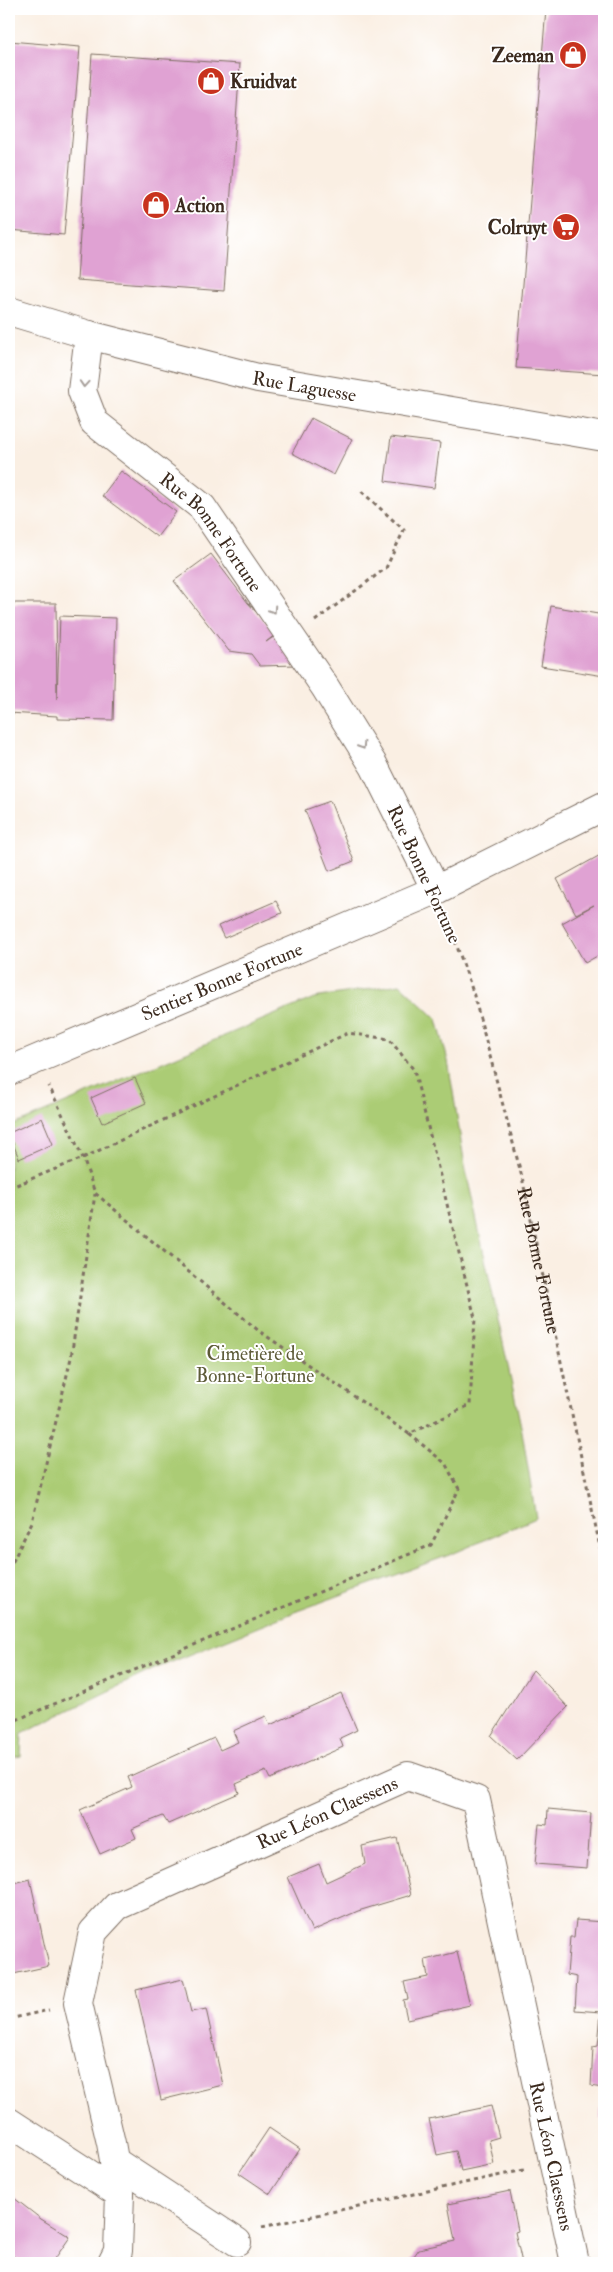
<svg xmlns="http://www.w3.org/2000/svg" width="613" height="2272" font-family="'IM FELL Double Pica',serif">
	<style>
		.green { fill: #abcc74; stroke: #737b49 }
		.building { fill: #e0a2d3 }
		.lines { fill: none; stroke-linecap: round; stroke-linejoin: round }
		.minor-casing { stroke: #7e6f63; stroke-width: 30 }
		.path { stroke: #7e6f63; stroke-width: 3; stroke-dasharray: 4 4; stroke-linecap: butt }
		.minor { stroke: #fff; stroke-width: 28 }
		.oneway { stroke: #a79f9a }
		.labels { text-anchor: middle; stroke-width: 4; stroke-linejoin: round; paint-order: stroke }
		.poi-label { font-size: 19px; font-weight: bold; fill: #3b2a1e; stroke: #fff; text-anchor: end }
		.street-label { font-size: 19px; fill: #3b2a1e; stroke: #fff }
		.park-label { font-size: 19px; fill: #5d5b38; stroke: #fff }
	</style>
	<rect width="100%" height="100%" fill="#fff"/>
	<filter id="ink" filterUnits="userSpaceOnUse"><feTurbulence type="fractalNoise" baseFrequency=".02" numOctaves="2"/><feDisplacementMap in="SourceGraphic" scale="10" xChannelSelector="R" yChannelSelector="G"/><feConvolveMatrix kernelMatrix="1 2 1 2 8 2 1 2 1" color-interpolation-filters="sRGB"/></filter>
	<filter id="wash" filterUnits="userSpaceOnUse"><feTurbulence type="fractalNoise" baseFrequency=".0096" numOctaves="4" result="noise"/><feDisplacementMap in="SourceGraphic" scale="20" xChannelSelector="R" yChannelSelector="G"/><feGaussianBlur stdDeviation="1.12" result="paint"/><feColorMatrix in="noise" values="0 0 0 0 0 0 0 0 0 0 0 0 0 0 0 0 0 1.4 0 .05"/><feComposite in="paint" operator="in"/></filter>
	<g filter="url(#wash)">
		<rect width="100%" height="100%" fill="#faefe3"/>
		<path class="green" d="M400 984 437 1019 448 1061 465 1166 522 1431 536 1518 452 1554 300 1610 152 1670 22 1733 21 1756 9 1758V1127L314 998Z"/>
		<g id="blocks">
			<path class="building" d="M546 9H604V374L516 368Z
				M9 41 80 47 64 235 10 230 13 196 9 195Z
				M92 54 240 64 224 291 77 280Z
				M311 418 352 439 334 475 292 453Z
				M391 437 440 443 434 488 385 481Z
				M121 471 176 512 157 537 102 496Z
				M211 554 248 603 276 634 266 642 275 636 296 665 260 666 251 654 229 651 174 581Z
				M9 603H56L57 700 60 616 116 618 113 720 57 719V716L9 713Z
				M551 606 604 615V676L541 666Z
				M330 801 354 861 329 871 305 810Z
				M604 853V952L585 963 562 923 594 905 576 914 557 879Z
				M276 901 282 913 224 938 218 926Z
				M135 1078 146 1103 102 1123 91 1098Z
				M42 1118 53 1144 19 1159 9 1133Z
				M533 1670 568 1707 517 1760 491 1736Z
				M341 1693 357 1730 340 1738 343 1747 270 1779 266 1771 252 1777 236 1784 239 1793 168 1824 163 1816 148 1822 132 1829 136 1838 100 1854 80 1810 132 1787 128 1777 214 1738 220 1750 238 1742 233 1731 266 1716 270 1725Z
				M548 1809 591 1813 587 1868 535 1864 539 1824 547 1825Z
				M397 1838 411 1895 358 1911 312 1931 288 1877 319 1864 326 1882 365 1864 362 1846Z
				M30 1879 49 1966 9 1975V1884Z
				M576 1920 604 1922V2120H600L602 2088 591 2086 593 2047 598 2046 601 2012 575 2010 577 1977 567 1975 570 1937H574Z
				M457 1952 470 2005 407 2019 403 2000 408 1999 404 1982 428 1977 425 1960Z
				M183 1979 191 2012 206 2009 223 2085 161 2100 136 1990Z
				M491 2106 499 2137 489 2140 494 2164 461 2171 456 2151 437 2155 429 2119Z
				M269 2128 300 2149 270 2194 239 2173Z
				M510 2191 518 2231 515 2232 522 2263H409L419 2249 455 2241 448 2204Z
				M9 2194 41 2219 70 2237 52 2263H23L9 2253Z"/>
		</g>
	</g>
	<g filter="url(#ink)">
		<use href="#blocks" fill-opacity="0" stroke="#7e6f63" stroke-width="1"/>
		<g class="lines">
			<g class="minor-casing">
				<g id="minor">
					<path id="s2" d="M9 311 89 335 258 378 604 437"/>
					<path id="s3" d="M89 335 82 391 94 422 202 507 325 687 374 766 436 890"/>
					<path id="s4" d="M9 1071 436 890 604 806"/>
					<path d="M9 2122 120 2194"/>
					<path d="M114 2161 237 2242"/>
					<path id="s5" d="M112 2263 118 2251 120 2194 111 2143 78 2003 93 1932 117 1906 408 1776 476 1800 575 2263"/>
				</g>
			</g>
			<g class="path">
				<path d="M315 621 386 568 404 530 360 490"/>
				<path id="s1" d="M447 918 473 992 522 1177 604 1566"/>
				<path d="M9 1188 83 1158 348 1033 389 1039 414 1070 475 1318 470 1405 409 1434 259 1331 95 1193 83 1158 49 1086"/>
				<path d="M9 1569 32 1522 71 1358 95 1194"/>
				<path d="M9 1723 431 1545 459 1489 445 1463 409 1434"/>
				<path d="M9 2019 49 2010"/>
				<path d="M262 2227 524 2170"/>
			</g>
			<use href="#minor" class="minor"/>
		</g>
		<defs><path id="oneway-chevron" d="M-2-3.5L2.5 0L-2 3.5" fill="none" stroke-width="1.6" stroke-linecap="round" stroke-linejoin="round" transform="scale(1.25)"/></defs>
		<g class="oneway">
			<use href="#oneway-chevron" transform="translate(84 384) rotate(94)"/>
			<use href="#oneway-chevron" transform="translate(273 610) rotate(56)"/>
			<use href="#oneway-chevron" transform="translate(362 746) rotate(58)"/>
		</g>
	</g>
	<defs>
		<g id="shop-disc" transform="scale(1.4375)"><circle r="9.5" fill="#c8321e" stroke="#fff"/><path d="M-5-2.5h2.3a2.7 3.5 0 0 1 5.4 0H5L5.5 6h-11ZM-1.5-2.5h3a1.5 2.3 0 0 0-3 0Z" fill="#fff"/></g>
		<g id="supermarket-disc" transform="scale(1.4375)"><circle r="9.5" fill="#c8321e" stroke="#fff"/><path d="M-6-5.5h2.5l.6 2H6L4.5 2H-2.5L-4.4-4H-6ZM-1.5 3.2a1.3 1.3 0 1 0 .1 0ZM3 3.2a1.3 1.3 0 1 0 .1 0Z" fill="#fff"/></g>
	</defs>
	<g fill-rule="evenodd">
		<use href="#shop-disc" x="573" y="55"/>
		<use href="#shop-disc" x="211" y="81"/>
		<use href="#shop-disc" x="156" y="205"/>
		<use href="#supermarket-disc" x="566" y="227"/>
	</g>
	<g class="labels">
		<g class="poi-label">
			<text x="554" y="62">Zeeman</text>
			<text x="230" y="88" text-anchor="start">Kruidvat</text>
			<text x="175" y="212" text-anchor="start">Action</text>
			<text x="547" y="234">Colruyt</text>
		</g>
		<g class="street-label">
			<text dy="7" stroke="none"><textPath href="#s2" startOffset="305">Rue Laguesse</textPath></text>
			<text dy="7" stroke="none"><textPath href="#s3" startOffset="252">Rue Bonne Fortune</textPath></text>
			<text transform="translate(425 874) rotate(65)" y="7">Rue Bonne Fortune</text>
			<text dy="7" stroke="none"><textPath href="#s4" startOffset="231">Sentier Bonne Fortune</textPath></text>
			<text dy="7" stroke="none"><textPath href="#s1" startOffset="355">Rue Bonne Fortune</textPath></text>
			<text dy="7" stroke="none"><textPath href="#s5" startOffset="604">Rue Léon Claessens</textPath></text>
			<text dy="7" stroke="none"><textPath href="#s5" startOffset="1129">Rue Léon Claessens</textPath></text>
		</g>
		<g class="park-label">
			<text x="255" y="1360">Cimetière de<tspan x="255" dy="22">Bonne-Fortune</tspan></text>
		</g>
	</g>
	<rect width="613" height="2272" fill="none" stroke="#fff" stroke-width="30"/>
</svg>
